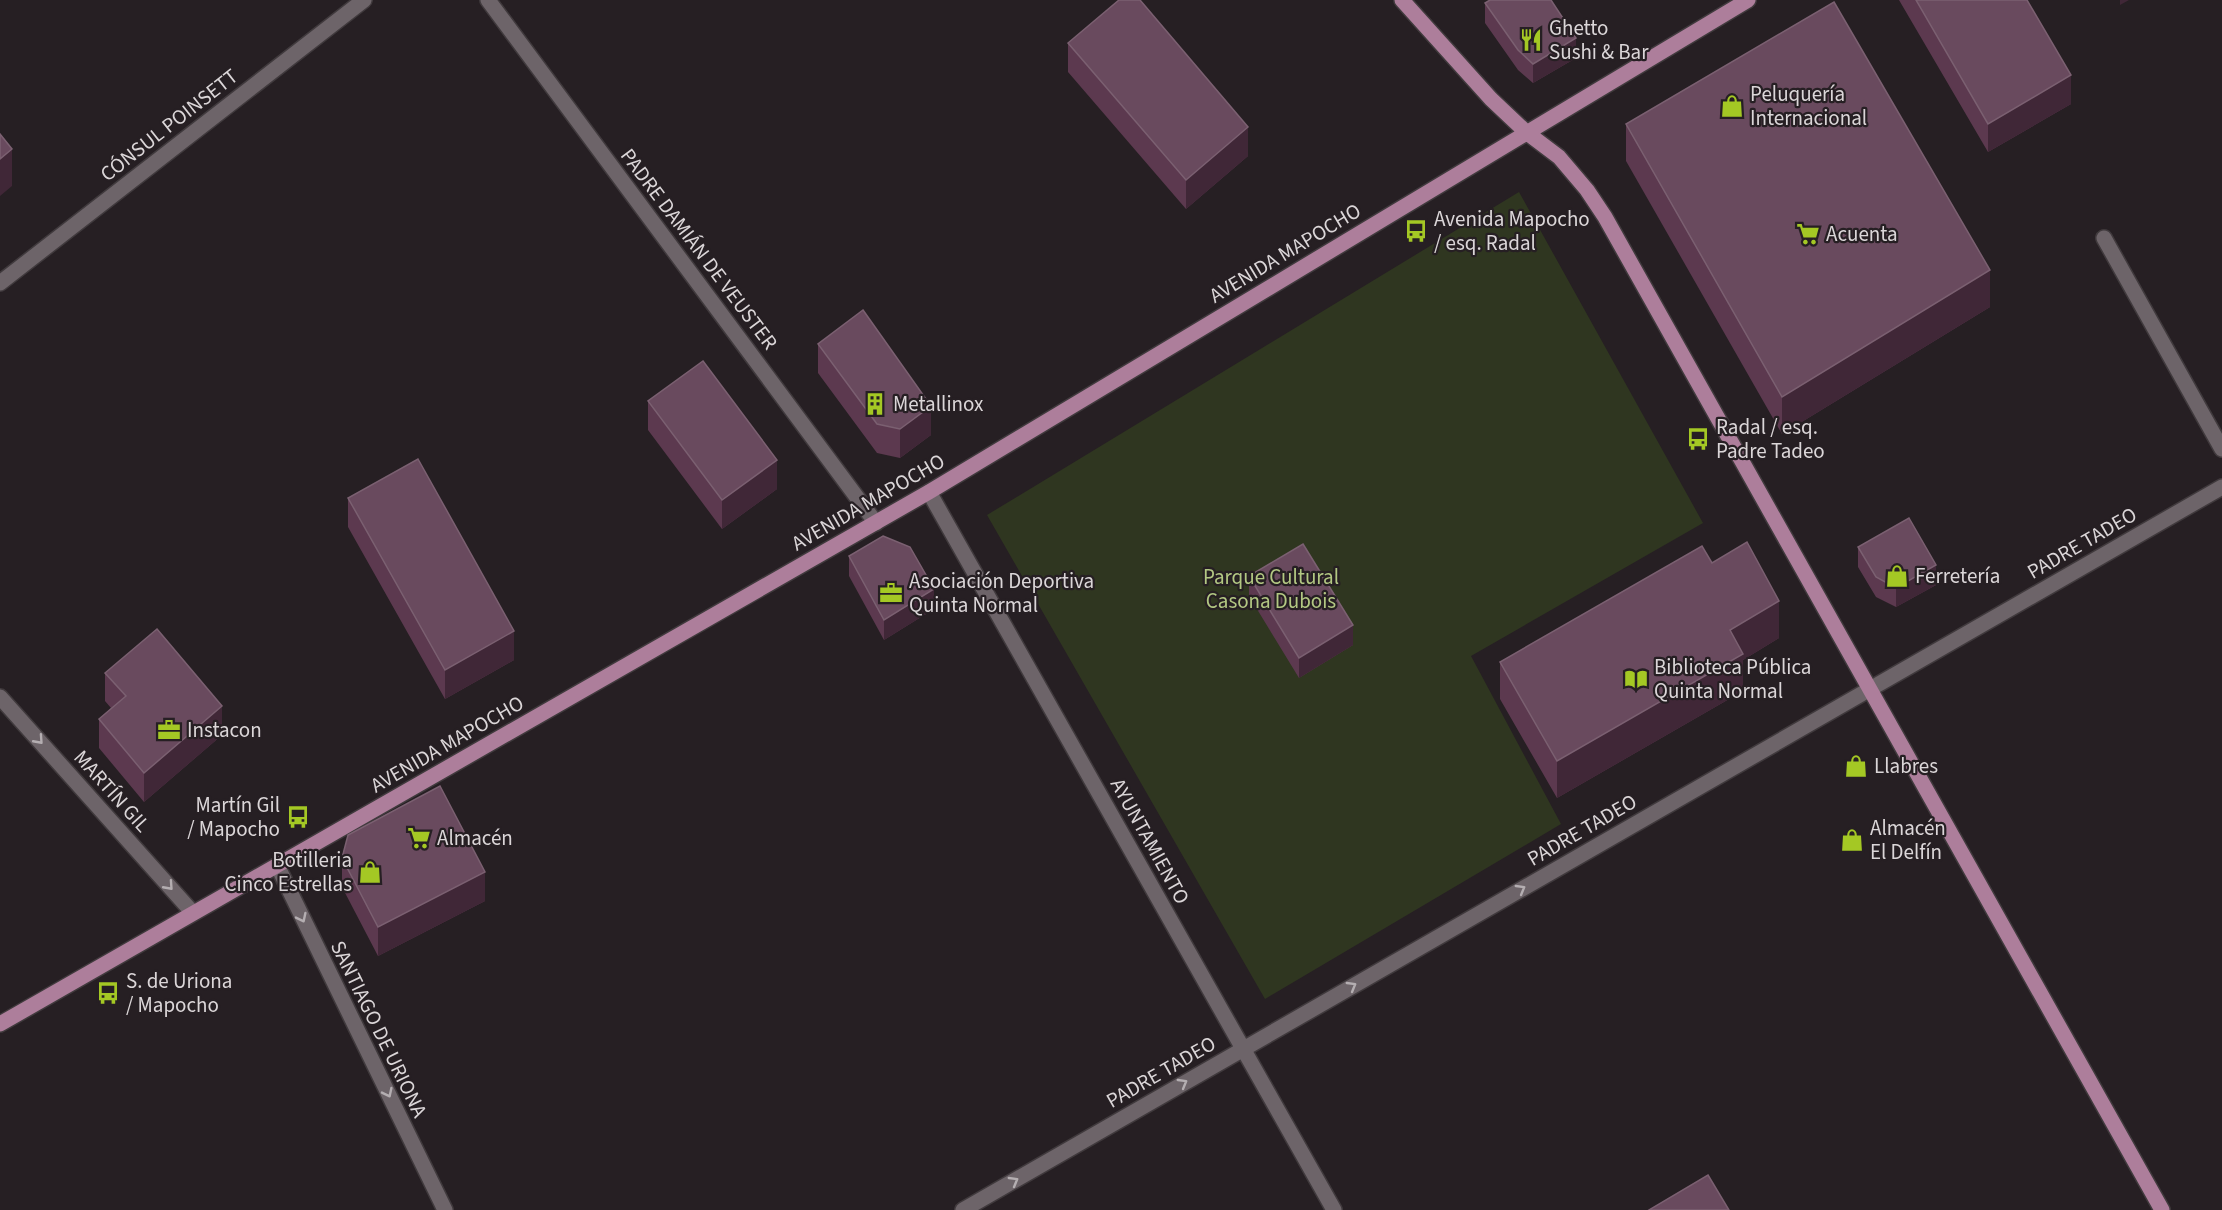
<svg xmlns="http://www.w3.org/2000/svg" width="2222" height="1210" font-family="'Source Sans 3',sans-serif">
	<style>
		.green { fill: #2f3620 }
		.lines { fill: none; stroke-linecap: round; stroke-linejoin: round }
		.minor-casing { stroke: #403a3d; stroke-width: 18 }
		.major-casing { stroke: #403a3d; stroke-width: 18 }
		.minor { stroke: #6d6469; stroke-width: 15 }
		.major { stroke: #ad7e9b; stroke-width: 15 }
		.wall { fill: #5c394f }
		.shaded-wall { fill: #402737 }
		.building { fill: #694a5e; stroke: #7b6071; stroke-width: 1.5 }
		.oneway { stroke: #b4aeb1 }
		.labels { text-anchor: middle; stroke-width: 4.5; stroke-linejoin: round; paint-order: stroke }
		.poi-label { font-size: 21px; fill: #dbd6d8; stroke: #261f23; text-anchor: start }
		.street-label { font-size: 21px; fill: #dbd6d8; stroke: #261f23 }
		.park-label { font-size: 21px; fill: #b3c883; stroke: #261f23 }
	</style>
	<rect width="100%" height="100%" fill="#261f23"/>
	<path class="green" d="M1519 192 1703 523 1471 656 1561 824 1265 999 987 515Z"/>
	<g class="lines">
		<g class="minor-casing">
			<path id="minor" d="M488 0 876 523
				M2104 238 2222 449
				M0 283 364 0
				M929 492 1334 1210
				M0 697 193 913
				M277 865 445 1210
				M963 1210 2222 487"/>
		</g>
		<g class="major-casing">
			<path id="major" d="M1402 0 1491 99 1526 132 1559 157 1587 190 1605 217 2162 1210
				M0 1024 929 492 1748 0"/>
		</g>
		<use href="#minor" class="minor"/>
		<use href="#major" class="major"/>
	</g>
	<path class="wall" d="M1899 0H2027L2071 104 1988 152Z
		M1485 3 1576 58 1533 83 1518 70 1485 23Z
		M1068 43 1248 156 1186 209 1068 72Z
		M1626 124 1990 307 1782 434 1626 161Z
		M818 344 931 435 900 458 877 453 818 373Z
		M648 401 777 489 722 529 648 430Z
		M348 498 514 660 445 699 348 527Z
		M1858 547 1936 585 1896 607 1876 597 1858 567Z
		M849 556 934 609 884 640 849 576Z
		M1712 563 1779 638 1743 660V691L1557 798 1500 699V662Z
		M1249 576 1353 645 1299 678 1249 596Z
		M105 673 222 735 144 802 99 748V719L111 708 105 701Z
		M342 858 485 901 378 956 342 887Z"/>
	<path class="shaded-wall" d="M2120 0H2129L2120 5Z
		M1576 38V58L1533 83V64Z
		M2071 75V104L1988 152V124Z
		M1248 127V156L1186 209V180Z
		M12 149V186L0 196V159Z
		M1990 270V307L1782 434V397Z
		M931 406V435L900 458V429Z
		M777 460V489L722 529V500Z
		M1936 565V585L1896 607V588Z
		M934 589V609L884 640V620Z
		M1779 601V638L1743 660V691L1557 798V761L1730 630Z
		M1353 625V645L1299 678V658Z
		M514 631V660L445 699V670Z
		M222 706V735L144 802V773Z
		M485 872V901L378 956V927Z"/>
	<path class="building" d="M1119 0H1140L1248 127 1186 180 1068 43Z
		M1490 0H1551L1576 38 1533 64 1518 50 1485 3Z
		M1916 0H2027L2071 75 1988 124Z
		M1834 2 1990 270 1782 397 1626 124Z
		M0 134 12 149 0 159Z
		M863 310 931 406 900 429 877 424 818 344Z
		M703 361 777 460 722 500 648 401Z
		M418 459 514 631 445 670 348 498Z
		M1909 518 1936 565 1896 588 1876 577 1858 547Z
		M883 536 910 547 934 589 884 620 849 556Z
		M1747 542 1779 601 1730 630 1743 654 1557 761 1500 662 1702 546 1712 563Z
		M1303 544 1353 625 1299 658 1249 576Z
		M157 629 222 706 144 773 99 719 126 696 105 673Z
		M440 786 485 872 378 927 342 858 348 835Z
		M1708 1175 1729 1210H1649Z"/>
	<defs><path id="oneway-chevron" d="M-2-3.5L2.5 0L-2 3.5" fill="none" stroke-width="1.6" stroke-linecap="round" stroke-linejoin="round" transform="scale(1.5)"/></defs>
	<g class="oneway">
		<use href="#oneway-chevron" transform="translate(39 740) rotate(48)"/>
		<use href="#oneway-chevron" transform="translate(169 886) rotate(48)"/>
		<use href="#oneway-chevron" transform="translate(1521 889) rotate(-30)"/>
		<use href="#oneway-chevron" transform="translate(302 918) rotate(64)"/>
		<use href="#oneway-chevron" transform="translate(1352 986) rotate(-30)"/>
		<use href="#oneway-chevron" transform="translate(1183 1083) rotate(-30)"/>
		<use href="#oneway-chevron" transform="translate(388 1093) rotate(64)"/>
		<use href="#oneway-chevron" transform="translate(1014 1181) rotate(-30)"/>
	</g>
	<defs>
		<g id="restaurant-bare" transform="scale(1.8)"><path d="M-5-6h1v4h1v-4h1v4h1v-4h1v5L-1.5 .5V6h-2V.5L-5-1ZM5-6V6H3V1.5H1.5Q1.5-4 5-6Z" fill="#a4c824" stroke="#261f23" stroke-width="2.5" paint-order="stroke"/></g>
		<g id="shop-bare" transform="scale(1.8)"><path d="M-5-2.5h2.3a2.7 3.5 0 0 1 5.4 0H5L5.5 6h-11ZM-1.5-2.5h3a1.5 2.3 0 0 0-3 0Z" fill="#a4c824" stroke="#261f23" stroke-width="2.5" paint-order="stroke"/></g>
		<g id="bus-bare" transform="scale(1.8)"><path d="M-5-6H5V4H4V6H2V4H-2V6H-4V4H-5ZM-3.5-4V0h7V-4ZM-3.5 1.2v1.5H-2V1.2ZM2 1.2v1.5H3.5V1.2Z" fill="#a4c824" stroke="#261f23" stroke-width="2.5" paint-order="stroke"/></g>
		<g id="supermarket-bare" transform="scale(1.8)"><path d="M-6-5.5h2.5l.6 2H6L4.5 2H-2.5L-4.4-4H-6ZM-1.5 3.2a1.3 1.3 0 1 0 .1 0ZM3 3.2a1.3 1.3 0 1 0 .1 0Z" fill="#a4c824" stroke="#261f23" stroke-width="2.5" paint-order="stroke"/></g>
		<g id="building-bare" transform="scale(1.8)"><path d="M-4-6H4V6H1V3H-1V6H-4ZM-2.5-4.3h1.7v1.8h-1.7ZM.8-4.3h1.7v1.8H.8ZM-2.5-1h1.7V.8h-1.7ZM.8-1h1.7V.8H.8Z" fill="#a4c824" stroke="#261f23" stroke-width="2.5" paint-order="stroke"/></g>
		<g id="office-bare" transform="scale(1.8)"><path d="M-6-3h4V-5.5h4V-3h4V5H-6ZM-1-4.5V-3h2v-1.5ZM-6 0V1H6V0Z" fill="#a4c824" stroke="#261f23" stroke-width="2.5" paint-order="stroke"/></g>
		<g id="library-bare" transform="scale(1.8)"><path d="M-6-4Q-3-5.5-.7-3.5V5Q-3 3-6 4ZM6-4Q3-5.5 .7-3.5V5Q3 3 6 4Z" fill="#a4c824" stroke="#261f23" stroke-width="2.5" paint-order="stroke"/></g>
	</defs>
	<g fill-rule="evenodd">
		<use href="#restaurant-bare" x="1531" y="40"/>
		<use href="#shop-bare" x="1732" y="106"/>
		<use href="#bus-bare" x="1416" y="231"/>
		<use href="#supermarket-bare" x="1808" y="234"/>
		<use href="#building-bare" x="875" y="404"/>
		<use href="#bus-bare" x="1698" y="439"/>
		<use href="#shop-bare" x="1897" y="576"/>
		<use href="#office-bare" x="891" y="593"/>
		<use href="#library-bare" x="1636" y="679"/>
		<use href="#office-bare" x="169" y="730"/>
		<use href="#shop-bare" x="1856" y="766"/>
		<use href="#bus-bare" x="298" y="817"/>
		<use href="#supermarket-bare" x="419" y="838"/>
		<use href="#shop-bare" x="1852" y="840"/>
		<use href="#shop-bare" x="370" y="872"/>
		<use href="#bus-bare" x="108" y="993"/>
	</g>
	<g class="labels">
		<g class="poi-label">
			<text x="1549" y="35">Ghetto<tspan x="1549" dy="24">Sushi &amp; Bar</tspan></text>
			<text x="1750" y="101">Peluquería<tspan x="1750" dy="24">Internacional</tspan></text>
			<text x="1434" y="226">Avenida Mapocho<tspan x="1434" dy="24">/ esq. Radal</tspan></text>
			<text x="1826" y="241">Acuenta</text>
			<text x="893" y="411">Metallinox</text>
			<text x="1716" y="434">Radal / esq.<tspan x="1716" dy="24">Padre Tadeo</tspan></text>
			<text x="1915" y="583">Ferretería</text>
			<text x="909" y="588">Asociación Deportiva<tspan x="909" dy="24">Quinta Normal</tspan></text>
			<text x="1654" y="674">Biblioteca Pública<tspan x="1654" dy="24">Quinta Normal</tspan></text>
			<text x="187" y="737">Instacon</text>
			<text x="1874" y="773">Llabres</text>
			<text x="280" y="812" text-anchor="end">Martín Gil<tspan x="280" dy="24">/ Mapocho</tspan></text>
			<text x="1870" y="835">Almacén<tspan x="1870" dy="24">El Delfín</tspan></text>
			<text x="437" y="845">Almacén</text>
			<text x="352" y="867" text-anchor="end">Botilleria<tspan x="352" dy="24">Cinco Estrellas</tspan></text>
			<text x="126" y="988">S. de Uriona<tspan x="126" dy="24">/ Mapocho</tspan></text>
		</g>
		<g class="street-label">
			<text transform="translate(169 125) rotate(-38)" y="7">CÓNSUL POINSETT</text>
			<text transform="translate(699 249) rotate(53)" y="7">PADRE DAMIÁN DE VEUSTER</text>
			<text transform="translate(1285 253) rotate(-31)" y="7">AVENIDA MAPOCHO</text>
			<text transform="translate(868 502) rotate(-30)" y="7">AVENIDA MAPOCHO</text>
			<text transform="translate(2082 543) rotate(-30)" y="7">PADRE TADEO</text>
			<text transform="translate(447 744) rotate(-30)" y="7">AVENIDA MAPOCHO</text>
			<text transform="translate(112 791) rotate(48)" y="7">MARTÍN GIL</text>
			<text transform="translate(1582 830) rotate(-30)" y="7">PADRE TADEO</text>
			<text transform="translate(1150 841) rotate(61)" y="7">AYUNTAMIENTO</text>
			<text transform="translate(379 1029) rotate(64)" y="7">SANTIAGO DE URIONA</text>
			<text transform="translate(1161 1072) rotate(-30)" y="7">PADRE TADEO</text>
		</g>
		<g class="park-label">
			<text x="1271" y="584">Parque Cultural<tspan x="1271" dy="24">Casona Dubois</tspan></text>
		</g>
	</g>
</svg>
